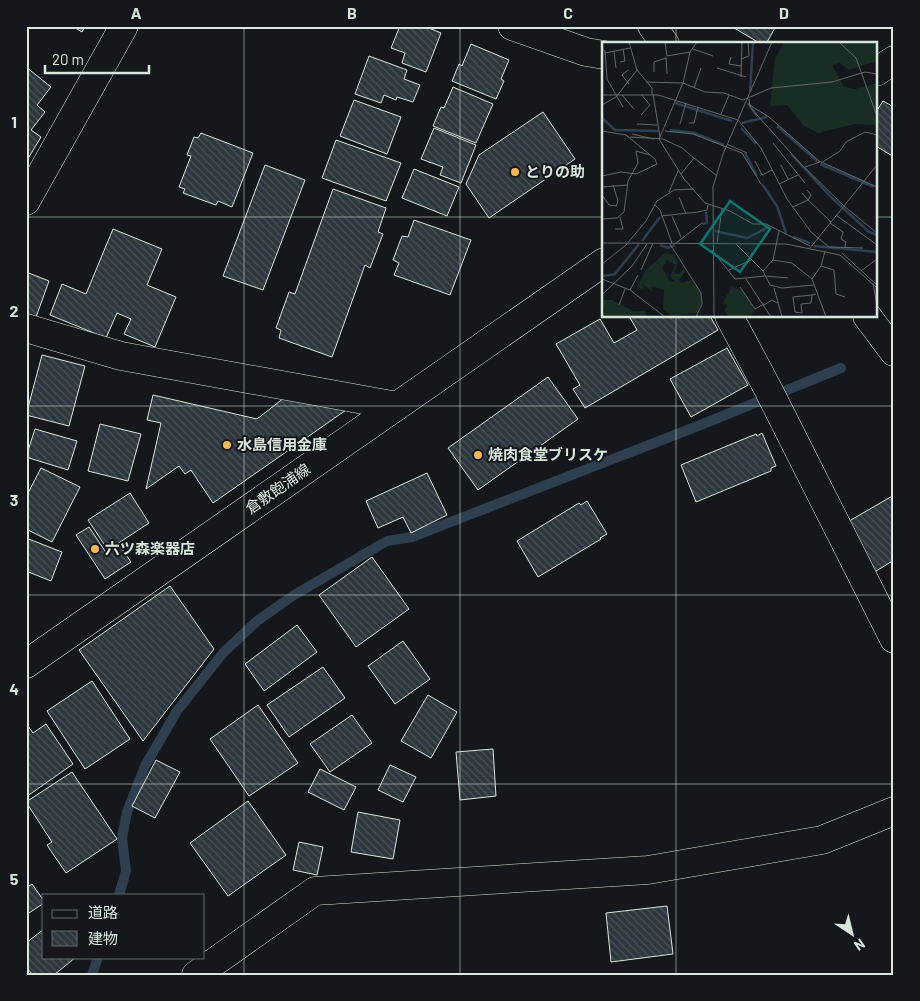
<svg xmlns="http://www.w3.org/2000/svg" width="920" height="1001" font-family="Barlow,'Noto Sans JP',sans-serif">
	<style>
		.lines { fill: none; stroke-linecap: round; stroke-linejoin: round }
		.stream { stroke: #2f3f4d; stroke-width: 10 }
		.building { fill: url(#building-back-hatch); stroke: #d8e6dc }
		.minor-casing { stroke: #d8e6dc; stroke-width: 29 }
		.major-casing { stroke: #d8e6dc; stroke-width: 29 }
		.minor { stroke: #14181c; stroke-width: 28 }
		.major { stroke: #14181c; stroke-width: 28 }
		.grid { fill: none; stroke: #d8e6dc; stroke-width: 1; stroke-opacity: 0.55 }
		.poi-dot { fill: #ffb74d; stroke: #14181c; stroke-width: 2 }
		.labels { text-anchor: middle; stroke-width: 4; stroke-linejoin: round; paint-order: stroke }
		.poi-label { font-size: 15px; font-weight: bold; fill: #d8e6dc; stroke: #14181c; text-anchor: start }
		.street-label { font-size: 15px; fill: #d8e6dc; stroke: #14181c }
		.inset-river { fill: none; stroke: #2f3f4d; stroke-width: 2.5 }
		.inset-road { fill: none; stroke: #626a69; stroke-width: 1 }
		.view { fill: #0f766e; fill-opacity: 0.15; stroke: #0f766e; stroke-width: 2.5 }
		.inset-edge { fill: none; stroke: #d8e6dc; stroke-width: 2.5 }
		.neatline { fill: none; stroke: #d8e6dc; stroke-width: 2 }
		.grid-label { font-size: 16px; text-anchor: middle; font-weight: bold; fill: #d8e6dc }
	</style>
	<defs>
		<pattern id="building-back-hatch" width="6" height="6" patternUnits="userSpaceOnUse" patternTransform="scale(1.25)"><rect width="6" height="6" fill="#2c363c"/><path d="M-1 5l2 2M0 0l6 6M5-1l2 2" fill="none" stroke="#4a5358"/></pattern>
	</defs>
	<rect width="100%" height="100%" fill="#14181c"/>
	<g class="lines">
		<path class="stream" d="M119 895 126 871 122 838 127 812 145 766 177 711 223 653 257 621 294 595 387 541 412 537 698 426 841 368
			M92 975 98 957"/>
	</g>
	<path class="building" d="M72 26H85L82 32Z
		M400 26H424L441 33 426 72 402 63 405 53 391 48Z
		M731 26H776L766 44H761Z
		M471 44 509 60 501 79 504 81 496 99 452 81 459 64 462 66Z
		M369 56 407 70 404 79 420 85 413 102 397 97 396 100 384 95 381 103 355 94Z
		M26 67 51 87 37 105 45 112 31 130 41 137 26 162Z
		M453 87 493 104 476 143 433 126 441 107 444 108Z
		M354 100 401 117 387 154 340 136Z
		M883 101 892 106 894 103V157L876 146V112Z
		M543 112 575 159 489 218 466 184 479 155Z
		M434 128 476 145 461 183 440 175 443 167 421 159Z
		M201 133 253 153 232 207 218 201 216 205 183 193 185 189 179 187 191 156 187 155 194 137 198 138Z
		M336 140 401 163 386 201 322 178Z
		M265 165 305 180 263 290 223 276Z
		M414 169 459 187 447 216 402 198Z
		M333 189 386 208 378 232 383 234 370 268 365 265 332 357 279 338 281 330 276 328 289 292 295 294Z
		M414 220 471 240 450 295 394 275 399 263 393 260 402 236 408 237Z
		M113 229 162 249 147 285 176 297 155 347 124 334 131 319 117 313 106 338 50 315 62 284 86 294Z
		M26 272 49 281 35 320 26 316Z
		M629 316H710L718 330 585 408 573 389 580 385 556 344 600 319 614 343 637 330Z
		M727 348 748 385 691 417 670 379Z
		M42 355 85 366 69 426 26 415Z
		M548 377 578 419 478 490 448 448Z
		M289 394 349 408 213 503 191 470 185 474 179 466 146 489 161 423 147 420 153 395 257 419Z
		M100 424 141 434 128 481 88 471Z
		M35 429 77 441 68 470 26 457Z
		M762 433 776 466 771 468V471L696 502 681 465 756 434 757 436Z
		M41 468 80 487 52 542 26 529V497Z
		M427 473 447 515 411 533 403 517 378 528 366 501Z
		M130 493 149 523 108 550 88 520Z
		M894 495V560L873 573 844 524Z
		M587 501 607 534 600 538 601 539 538 577 517 541 579 503 581 505Z
		M89 527 107 554 119 545 131 562 105 579 76 535Z
		M26 538 62 552 51 581 26 571Z
		M372 557 409 609 356 647 319 595Z
		M170 586 214 649 143 741 79 650Z
		M297 625 317 652 264 691 245 664Z
		M403 641 430 679 395 704 368 666Z
		M323 667 345 698 289 737 267 705Z
		M92 681 130 739 85 769 47 711Z
		M428 695 457 712 431 758 401 741Z
		M258 705 298 763 249 796 210 739Z
		M352 715 372 743 330 772 310 744Z
		M46 724 73 764 26 797V728L28 726 33 733Z
		M493 749 496 796 460 800 456 752Z
		M156 760 180 772 155 818 132 806Z
		M390 765 416 777 403 802 378 790Z
		M320 769 356 787 344 810 308 792Z
		M72 772 117 839 66 873 47 845 52 842 26 802Z
		M248 801 286 855 228 896 190 843Z
		M358 812 400 820 393 859 351 852Z
		M299 842 323 847 317 875 293 870Z
		M32 884 44 901V903L26 915V888Z
		M667 906 673 954 611 962 606 913Z
		M44 929V957H76L54 975H33L26 967V943Z"/>
	<g class="lines">
		<g class="minor-casing">
			<path id="minor" d="M512 26 586 52 604 55
				M652 26 665 44
				M26 201 124 26
				M729 316 769 391 894 639
				M867 316 894 352
				M26 328 121 356 397 406
				M196 975 315 891 648 870 822 840 894 811"/>
		</g>
		<g class="major-casing">
			<path id="major" d="M876 72 894 60
				M26 664 604 262"/>
		</g>
		<use href="#minor" class="minor"/>
		<use href="#major" class="major"/>
	</g>
	<path class="grid" d="M244 26V975M460 26V975M676 26V44M26 217H604M876 217H894M676 316V975M26 406H894M26 595H894M26 784H894"/>
	<g class="poi-dot">
		<circle cx="515" cy="172" r="5"/>
		<circle cx="227" cy="445" r="5"/>
		<circle cx="478" cy="455" r="5"/>
		<circle cx="95" cy="549" r="5"/>
	</g>
	<g class="labels">
		<g class="poi-label">
			<text x="525" y="177">とりの助</text>
			<text x="237" y="450">水島信用金庫</text>
			<text x="488" y="460">焼肉食堂ブリスケ</text>
			<text x="105" y="554">六ツ森楽器店</text>
		</g>
		<g class="street-label">
			<text transform="translate(278 489) rotate(-35)" y="5">倉敷飽浦線</text>
		</g>
	</g>
	<g transform="translate(602 42)">
		<rect width="275" height="275" fill="#14181c"/>
		<path d="M182 0H275V18L272 20 247 28 238 21 230 23 242 45 253 47 275 41V83L252 82 216 91 201 83 185 63 168 64 173 16ZM63 211 71 212 76 220 72 232H77L81 227 83 230 77 238 80 241 89 238 99 251V262L95 271 69 274 61 267 62 248 50 245V250L40 241 41 247 35 245 43 229ZM65 218 73 223 68 234 74 240 67 238 60 226ZM130 245 141 249 153 269 149 272 150 275H126L122 268 126 263 120 262ZM0 258H10L31 269H43L46 275H0L3 269Z" fill="#1a2d24" fill-rule="evenodd"/>
		<path class="inset-river" d="M148 50 151 0M73 61 130 79M146 61 155 74M0 76 13 88 57 89M140 81 165 75M175 84 215 119M139 86 154 102M68 88 92 91 122 103M143 111 155 134M189 112 230 156 267 190 275 193M218 122 272 145M160 142 175 164 184 191M100 182 105 181 104 170M113 189 145 196 167 185M191 195 208 201M40 199 58 175M58 203 66 206 73 203M212 204 275 210M1 234 13 232 37 202"/>
		<path class="inset-road" d="M27 0 35 28 50 46V52M63 0 65 14 88 10M237 0 254 16 275 74M0 7 3 9 5 37 21 65M91 7 111 14M12 9 14 26M3 11 28 6M64 15 65 32M129 15 127 22 139 24M139 17 147 14 146 0M18 20 23 19 21 7M115 26 144 35M26 28 20 33 27 42M52 30V20L64 16M139 35 140 0M44 40 81 41 103 50 122 51 141 58 169 46 230 40 263 30 275 32M92 46 99 26M39 52 48 63 39 73M51 52 58 95M0 53H56L136 78 159 106 185 157 209 190 227 205 261 206M20 53 32 67M147 57 148 65 196 119 242 164 275 123M146 62 167 75 217 119 275 145M0 63 14 55 35 28M119 72 127 53M87 81H92L96 65M35 82 55 83M78 82 84 61M0 89 24 93 53 117 55 122 34 132 19 130 0 134M63 89 91 92 140 111 159 142M30 92 52 97M28 95 61 97 80 106 92 116 79 132M57 97 82 137 103 161 128 169 151 182H164L208 204M57 97 81 41 88 10 95 0M171 101 203 141M125 102 145 111M92 116 114 133M153 119 160 133 170 128M219 121 238 109 244 100 263 90 275 93M179 123 186 137M203 125 218 120M177 142 196 133M0 145 26 143M205 148 209 153 206 158 229 180M67 150 76 129M0 153 7 163 14 164 16 159 11 143M77 155 84 172M53 163 58 168 70 201M191 165 206 158 200 151M234 173 275 203M59 174 96 170 105 168 106 163M70 174 79 195M0 177 15 176 22 170 26 139 36 121 34 109 48 113M228 181 241 190 239 197 244 200 243 205M13 187H21L18 175M177 189 171 218 161 229 168 243 180 246 212 243M0 201 184 202 238 213 275 246M74 201 100 181M115 201 120 167M68 202 99 251 100 262 94 275M134 202 161 229M208 206 242 164 275 191M110 208 133 237 163 234 186 236M240 211 275 243M171 218 190 221 210 237 224 275M0 222 24 203 44 179 55 159 72 148 92 147M219 224 232 228 234 252 243 255M39 228 51 201M127 228 149 218M259 229 275 217M0 237 28 248 63 275M144 237 169 275M210 237 219 224 223 209M0 241V222M271 241 275 264M138 245 153 267 162 262M172 246 180 275M28 248 36 233M0 253 30 224 45 202M210 253 209 261 199 262 200 271 193 270 191 255 210 253 214 252M17 263 23 247M162 263 170 258 175 261M112 275 111 145 121 112 170 0"/>
		<path class="view" d="M128 159 168 187 138 230 98 202Z"/>
		<rect width="275" height="275" class="inset-edge"/>
	</g>
	<rect width="920" height="1001" fill="none" stroke="#14181c" stroke-width="55"/>
	<rect x="42" y="894" width="162" height="65" fill="#14181c" stroke="#626a69"/>
	<rect x="52" y="910" width="25" height="8" fill="#14181c" stroke="#626a69"/>
	<text x="88" y="918" font-size="15" fill="#d8e6dc">道路</text>
	<rect x="52" y="931" width="25" height="15" fill="url(#building-back-hatch)" stroke="#626a69"/>
	<text x="88" y="944" font-size="15" fill="#d8e6dc">建物</text>
	<g transform="translate(852 934) rotate(145)" stroke="#14181c" stroke-width="4" paint-order="stroke">
	<path d="M0-4L9 19L0 12L-9 19Z" fill="#d8e6dc"/>
	<text y="-8" font-size="14" font-weight="bold" text-anchor="middle" fill="#d8e6dc">N</text>
	</g>
	<path d="M45 65v8h104v-8" fill="none" stroke="#d8e6dc" stroke-width="2.5"/>
	<text x="52" y="65" font-size="15" fill="#d8e6dc" stroke="#14181c" stroke-width="4" paint-order="stroke">20 m</text>
	<rect x="28" y="28" width="864" height="946" class="neatline"/>
	<g class="grid-label">
		<text x="136" y="19">A</text>
		<text x="352" y="19">B</text>
		<text x="568" y="19">C</text>
		<text x="784" y="19">D</text>
		<text x="14" y="128">1</text>
		<text x="14" y="317">2</text>
		<text x="14" y="506">3</text>
		<text x="14" y="695">4</text>
		<text x="14" y="885">5</text>
	</g>
</svg>
